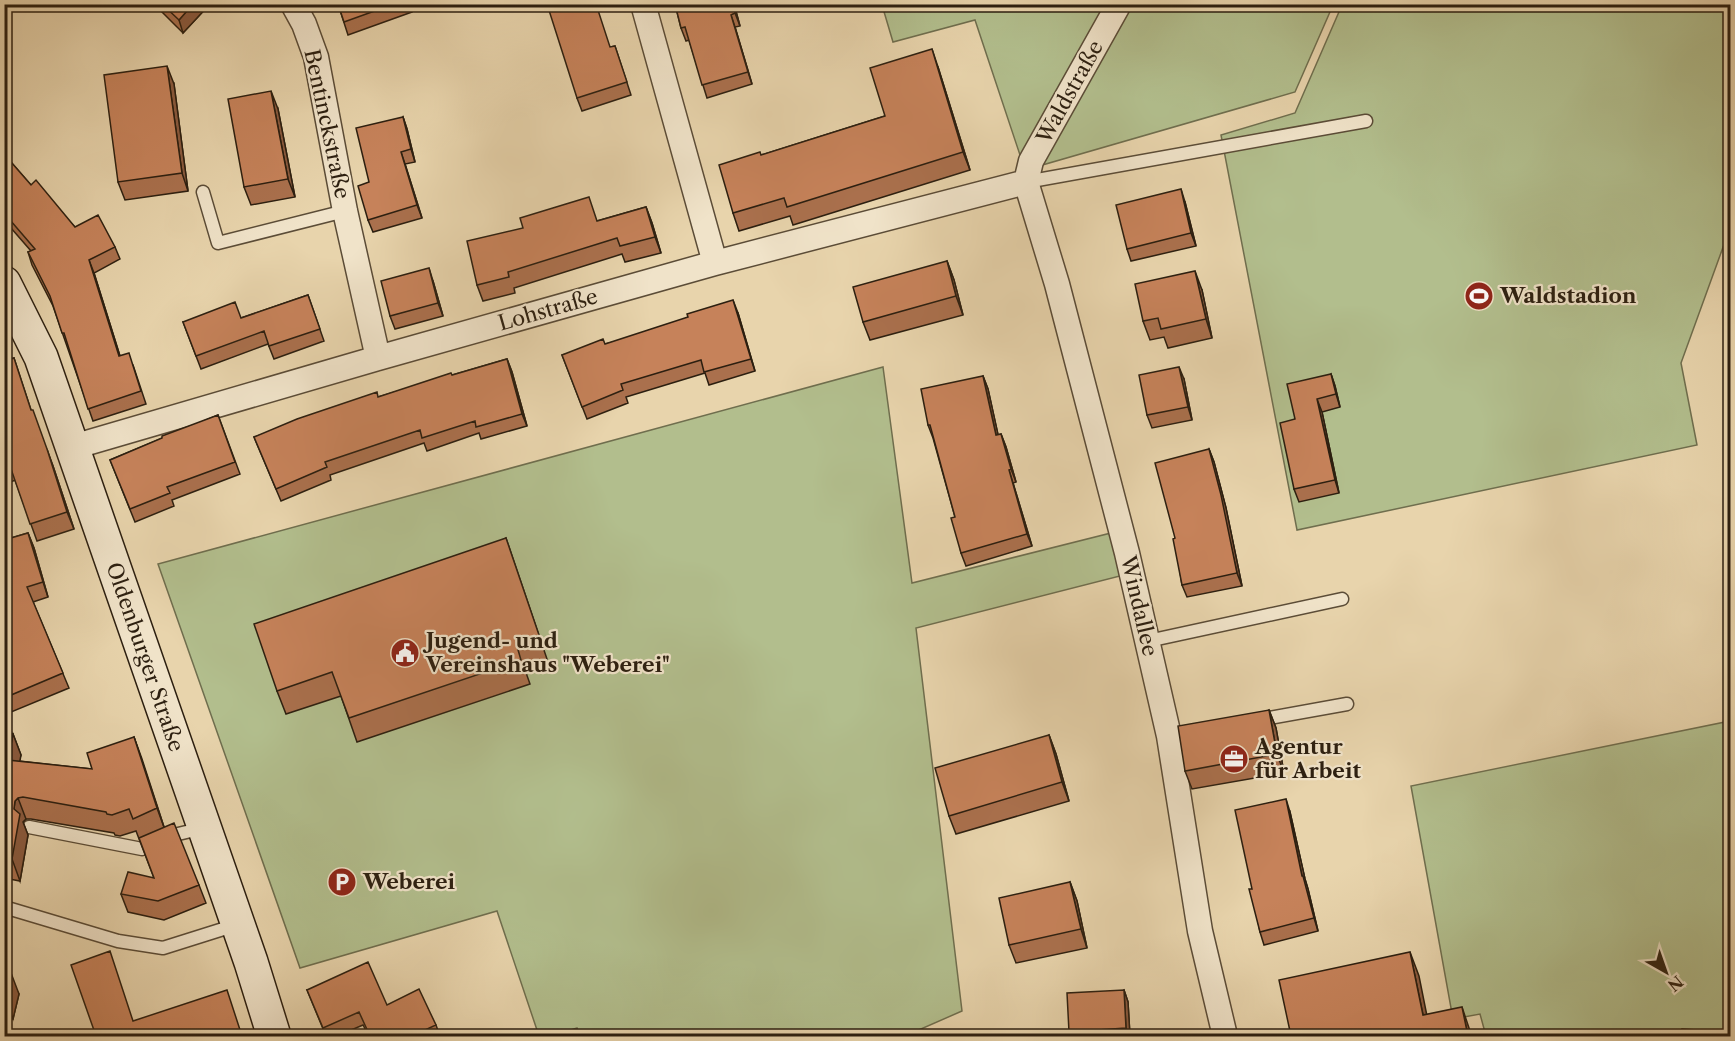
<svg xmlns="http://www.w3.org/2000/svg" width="1735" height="1041" font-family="'Libre Caslon Text',serif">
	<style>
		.green { fill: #b2be8d; stroke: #6f6e4e; stroke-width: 1.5 }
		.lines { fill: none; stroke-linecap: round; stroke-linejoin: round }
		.lane-casing { stroke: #5b4c37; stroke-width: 15 }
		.street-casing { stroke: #5b4c37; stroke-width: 27 }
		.secondary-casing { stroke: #2c1f10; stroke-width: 36 }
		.lane { stroke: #f0e3c9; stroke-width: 12 }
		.street { stroke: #f0e3c9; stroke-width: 24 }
		.secondary { stroke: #f0e3c9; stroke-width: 33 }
		.wall { fill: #aa704d; stroke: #2c1f10; stroke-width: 1.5 }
		.shaded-wall { fill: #8b5b3f; stroke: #2c1f10; stroke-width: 1.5 }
		.building { fill: #c6825a; stroke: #2c1f10; stroke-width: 1.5 }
		.labels { text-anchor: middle; stroke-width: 4.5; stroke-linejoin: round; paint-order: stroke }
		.street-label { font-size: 21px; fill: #2c1f10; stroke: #f0e3c9 }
		.poi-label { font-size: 21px; font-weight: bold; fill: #2c1f10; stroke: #f0e3c9; text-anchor: start }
	</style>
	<rect width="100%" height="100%" fill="#e8d4ac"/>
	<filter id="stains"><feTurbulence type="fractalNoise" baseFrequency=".00333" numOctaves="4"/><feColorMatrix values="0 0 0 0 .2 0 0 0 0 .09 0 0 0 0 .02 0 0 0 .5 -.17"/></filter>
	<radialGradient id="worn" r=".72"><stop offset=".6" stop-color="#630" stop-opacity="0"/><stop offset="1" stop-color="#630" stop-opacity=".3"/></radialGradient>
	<path class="green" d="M882 5H1333L1295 92 1025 170 975 20 893 42Z
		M1342 5H1730V228L1681 363 1697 445 1297 530 1221 135 1295 113Z
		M883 367 912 583 1111 533 1120 576 916 628 962 1011 905 1036H580L577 1028 553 1036H539L497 911 300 968 158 564Z
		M1730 721V1011L1728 1033 1674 1036H1486L1480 1014 1453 1019 1411 786Z"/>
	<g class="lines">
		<g class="lane-casing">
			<path id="lane" d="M1026 182 1366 121
				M203 192 218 243 345 211
				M1148 641 1342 599
				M1258 720 1347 704
				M29 827 142 849 174 835 203 828
				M4 907 118 941 163 948 236 925"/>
		</g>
		<g class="street-casing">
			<path id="street" d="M293 4 304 24 316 57 345 211 378 358
				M643 4 715 263
				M1026 182 1057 284 1127 553 1169 736 1200 931 1225 1036
				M1026 182 1031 161 1119 4
				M73 447 378 358 715 263 1026 182"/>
		</g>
		<g class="secondary-casing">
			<path id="secondary" d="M4 283 41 357 251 962 274 1036"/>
		</g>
		<use href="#lane" class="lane"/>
		<use href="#street" class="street"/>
		<use href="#secondary" class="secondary"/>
	</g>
	<path class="wall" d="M154 4H210L183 33Z
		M338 4H409L412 12 348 35Z
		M675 4H734L740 26 735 27 752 84 707 98 689 40 686 41 681 28Z
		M615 46 631 95 582 111 577 98 611 47Z
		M938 67 970 170 793 225 790 216 739 231 733 213 761 155 885 116Z
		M174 84 188 191 125 200 118 182Z
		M278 109 295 197 251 205 244 187Z
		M403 117 407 129 415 162 405 164 422 218 373 232 368 220 369 182Z
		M4 154 31 185 75 227 115 247 120 259 94 273 120 356 133 365 146 404 93 421 53 306 32 265 28 252 31 251 4 220Z
		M1185 202 1196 246 1131 261 1127 249Z
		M646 207 652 223 661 253 625 262 622 254 514 288 515 293 483 301 477 285 597 221Z
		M947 261 954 280 963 315 870 340 863 322Z
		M433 281 443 316 395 329 390 316Z
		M1202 290 1212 338 1168 348 1164 337 1150 340 1143 321Z
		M308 295 324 341 274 359 268 344 201 369 183 322 241 318Z
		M738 313 755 371 709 385 705 373 626 397 628 403 587 419 562 355 605 344Z
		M14 358 31 410 53 466 74 529 37 541 15 480 11 482 9 475 4 477V361Z
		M507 359 512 372 527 426 481 439 479 433 427 451 424 443 330 475 331 480 281 501 254 437 378 397Z
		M1331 374 1335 386 1340 407 1322 412 1339 493 1299 502 1294 489 1295 419Z
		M983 376 988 389 998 435 1001 434 1006 447 1016 482 1013 483 1032 546 966 566 961 553 955 517 933 438 928 425Z
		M1184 379 1192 420 1152 428 1147 415Z
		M218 415 240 474 172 500 174 506 135 522 110 460Z
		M1209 449 1214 462 1226 508 1242 586 1187 597 1182 585 1175 538Z
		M28 533 34 548 48 597 33 602 69 688 4 715V540Z
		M506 538 547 659 524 667 530 684 357 742 341 696 286 714 277 691Z
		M1269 710 1276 728 1284 773 1192 789 1185 771Z
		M4 732 13 734 21 755 19 761 92 769 134 737 164 827 199 885 206 903 164 920 128 912 121 894 154 878 136 831 120 836 115 835 114 833 31 819H26L23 822 28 835 20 881 4 878Z
		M1049 735 1056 754 1069 801 956 834 949 816Z
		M1290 812 1305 879 1308 889 1318 931 1264 945 1260 932 1252 889Z
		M1070 882 1077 901 1087 948 1016 963 1009 945Z
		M4 971 19 994 13 1019 4 1017Z
		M307 990 387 1005 436 1025 440 1036H369L363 1025 337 1036H326Z
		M1124 990 1128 1002 1130 1036H1071L1069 1032Z"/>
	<path class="shaded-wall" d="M193 4H210L183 33 179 20Z
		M733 4H734L740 26 735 13Z
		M731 15 735 27 752 84 748 72Z
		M932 49 938 67 970 170 963 152Z
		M167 66 174 84 188 191 182 173Z
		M271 91 278 109 295 197 288 179Z
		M403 117 407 129 415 162 411 149Z
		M401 152 405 164 422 218 417 205Z
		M1181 189 1185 202 1196 246 1191 233Z
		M646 207 652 223 661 253 655 237Z
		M89 260 94 273 124 369 119 356Z
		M947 261 954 280 963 315 956 296Z
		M429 268 433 281 443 316 438 303Z
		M1195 271 1202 290 1212 338 1206 319Z
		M733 300 738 313 755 371 751 359Z
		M507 359 512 372 527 426 522 414Z
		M1179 367 1184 379 1192 420 1188 407Z
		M1331 374 1335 386 1340 407 1336 394Z
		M983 376 988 389 1001 448 996 435Z
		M1317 399 1322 412 1339 493 1335 480Z
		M1001 434 1006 447 1016 482 1011 469Z
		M47 449 53 466 74 529 67 512Z
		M1209 449 1214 462 1226 508 1242 586 1237 573Z
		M1009 470 1013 483 1032 546 1027 534Z
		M28 533 34 548 48 597 43 582Z
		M1269 710 1276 728 1284 773 1277 754Z
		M13 734 21 755 16 782 8 760Z
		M1049 735 1056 754 1069 801 1062 782Z
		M134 737 142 759 165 830 157 808Z
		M18 798 26 819 23 822 28 835 20 881 12 859 14 809 15 801Z
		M1286 799 1290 812 1305 879 1308 889 1318 931 1314 918 1302 876Z
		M1070 882 1077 901 1087 948 1081 929Z
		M1410 952 1419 976 1431 1036 1423 1015Z
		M11 973 19 994 13 1019 5 998Z
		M1124 990 1128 1002 1130 1036H1129L1126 1028Z
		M1462 1007 1470 1031 1472 1036H1468Z"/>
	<path class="building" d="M162 4H193L179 20Z
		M338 4H394L344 22Z
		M547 4H596L610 47 615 46 627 82 577 98Z
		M675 4H733L735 13 731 15 748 72 702 85 685 27 681 28Z
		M932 49 963 152 787 207 784 198 733 213 719 165 760 152 761 155 885 116 870 68Z
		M167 66 182 173 118 182 104 75Z
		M271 91 288 179 244 187 228 99Z
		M403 117 411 149 401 152 417 205 368 220 358 186 369 182 356 128Z
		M4 154 31 185 36 180 75 227 98 215 115 247 89 260 119 356 129 353 141 391 88 409 64 333H62L50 296 28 252 35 249 4 213Z
		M1181 189 1191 233 1127 249 1116 205Z
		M589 197 597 221 646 207 655 237 620 246 617 238 508 272 509 277 477 285 467 241 523 228 520 218Z
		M947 261 956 296 863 322 853 287Z
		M429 268 438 303 390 316 381 281Z
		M1195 271 1206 319 1161 329 1158 318 1143 321 1135 284Z
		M308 295 320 329 269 346 264 331 196 356 183 322 235 302 241 318Z
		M733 300 751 359 704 372 701 360 621 384 623 390 582 407 562 355 603 339 605 344 688 317 687 314Z
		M14 358 31 410H33L47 449 67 512 30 524 9 463 4 464V361Z
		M507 359 522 414 476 427 475 421 422 438 420 430 325 462 327 467 276 489 254 437 297 419 377 392 378 397 451 373 452 375Z
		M1179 367 1188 407 1147 415 1139 375Z
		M1331 374 1336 394 1317 399 1335 480 1294 489 1280 423 1295 419 1287 384Z
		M983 376 996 435 1001 434 1011 469 1009 470 1027 534 961 553 951 518 955 517 930 425H928L921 389Z
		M218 415 235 462 167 487 170 493 130 509 110 460 162 438V436Z
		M1209 449 1221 495 1237 573 1182 585 1173 539 1175 538 1155 463Z
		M28 533 43 582 27 587 63 673 4 698V540Z
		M506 538 539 635 516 643 521 660 349 718 332 672 277 691 254 624Z
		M1269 710 1277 754 1185 771 1178 726Z
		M4 732 13 734 8 760 92 769 87 753 134 737 157 808 133 819 129 809 112 815 107 814 106 812 23 797 18 798 15 801 14 809 20 814 12 859 4 858Z
		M1049 735 1062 782 949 816 935 768Z
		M1286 799 1302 876H1303L1314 918 1260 932 1249 889H1252L1235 810Z
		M174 823 199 885 158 901 121 894 128 872 154 878 139 838Z
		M1070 882 1081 929 1009 945 999 898Z
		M110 951 133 1021 227 990 242 1036H96L71 965Z
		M1410 952 1423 1015 1462 1007 1468 1036H1291L1279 980Z
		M368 962 387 1005 419 989 436 1025 412 1036H370L359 1012 323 1028 307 990Z
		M4 971 11 973 5 998H4Z
		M1124 990 1126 1028 1069 1032 1067 993Z
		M1682 1029 1725 1032 1724 1036H1682Z"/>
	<defs>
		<g id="stadium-disc" transform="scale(1.5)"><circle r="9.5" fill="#8f2418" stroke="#f0e3c9"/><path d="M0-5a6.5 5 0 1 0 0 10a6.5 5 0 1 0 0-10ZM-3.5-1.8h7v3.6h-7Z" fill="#fff"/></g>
		<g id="civic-disc" transform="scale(1.5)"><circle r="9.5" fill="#8f2418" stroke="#f0e3c9"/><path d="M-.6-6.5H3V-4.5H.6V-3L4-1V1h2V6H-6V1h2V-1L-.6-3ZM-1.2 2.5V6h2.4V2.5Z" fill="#fff"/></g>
		<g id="office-disc" transform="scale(1.5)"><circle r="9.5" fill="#8f2418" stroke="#f0e3c9"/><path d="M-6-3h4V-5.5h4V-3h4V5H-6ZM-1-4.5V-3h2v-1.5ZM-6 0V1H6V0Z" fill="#fff"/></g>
		<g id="parking-disc" transform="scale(1.5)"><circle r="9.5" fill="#8f2418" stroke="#f0e3c9"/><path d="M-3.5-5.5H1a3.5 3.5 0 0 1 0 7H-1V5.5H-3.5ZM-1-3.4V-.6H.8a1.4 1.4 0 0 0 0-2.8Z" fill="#fff"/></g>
	</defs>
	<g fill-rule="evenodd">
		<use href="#stadium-disc" x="1479" y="296"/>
		<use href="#civic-disc" x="405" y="653"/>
		<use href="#office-disc" x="1234" y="759"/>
		<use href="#parking-disc" x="342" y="882"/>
	</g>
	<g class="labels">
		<g class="street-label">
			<text transform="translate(1070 92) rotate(-61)" y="7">Waldstraße</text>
			<text transform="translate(327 124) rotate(78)" y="7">Bentinckstraße</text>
			<text transform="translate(548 310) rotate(-16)" y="7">Lohstraße</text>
			<text transform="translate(1139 606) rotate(77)" y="7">Windallee</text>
			<text transform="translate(145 657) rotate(71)" y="7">Oldenburger Straße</text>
		</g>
		<g class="poi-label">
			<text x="1500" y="303">Waldstadion</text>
			<text x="426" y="648">Jugend- und<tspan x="426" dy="24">Vereinshaus "Weberei"</tspan></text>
			<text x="1255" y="754">Agentur<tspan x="1255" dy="24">für Arbeit</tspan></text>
			<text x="363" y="889">Weberei</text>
		</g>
	</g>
	<rect width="1735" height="1041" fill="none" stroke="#e8d4ac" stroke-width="24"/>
	<rect x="6" y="6" width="1723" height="1029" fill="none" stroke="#2c1f10" stroke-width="3"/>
	<rect x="12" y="12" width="1711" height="1017" fill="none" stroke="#2c1f10" stroke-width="1.5"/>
	<g transform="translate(1666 972) rotate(140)" stroke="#f0e3c9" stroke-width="4.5" paint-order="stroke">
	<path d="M0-4.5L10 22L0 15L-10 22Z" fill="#2c1f10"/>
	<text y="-9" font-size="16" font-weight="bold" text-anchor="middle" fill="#2c1f10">N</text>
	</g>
	<rect width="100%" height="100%" filter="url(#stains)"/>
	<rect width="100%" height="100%" fill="url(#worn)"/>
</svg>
